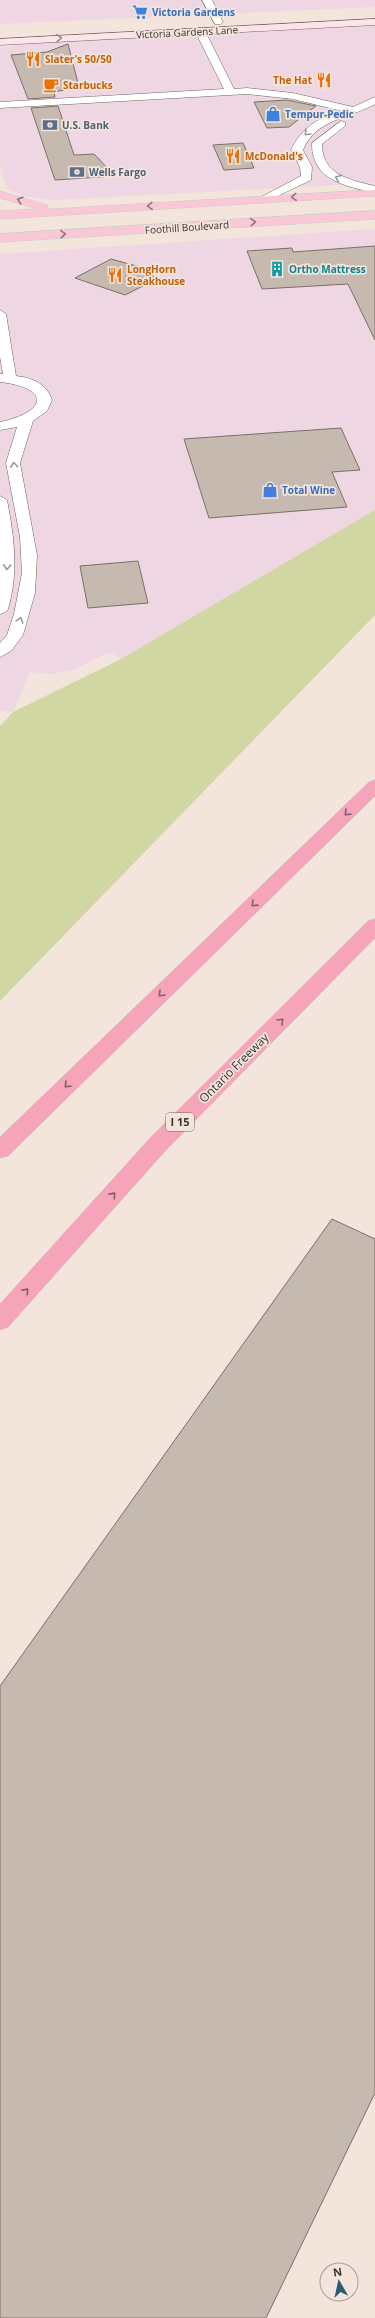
<svg xmlns="http://www.w3.org/2000/svg" width="375" height="2318" font-family="'Open Sans',sans-serif">
	<style>
		.commercial { fill: #eed7e2 }
		.green { fill: #d1d7a3 }
		.building { fill: #c6bab0; stroke: #7a6f66 }
		.lines { fill: none; stroke-linecap: round; stroke-linejoin: round }
		.minor-casing { stroke: #71645d; stroke-width: 1 }
		.tertiary-casing { stroke: #71645d; stroke-width: 1 }
		.secondary-casing { stroke: #71645d; stroke-width: 1 }
		.primary-casing { stroke: #cbcac9; stroke-width: 1 }
		.motorway-casing { stroke: #cbcac9; stroke-width: 1 }
		.minor { fill: #fff; fill-rule: evenodd }
		.tertiary { fill: #fff; fill-rule: evenodd }
		.secondary { fill: #fce4ea; fill-rule: evenodd }
		.primary { fill: #f9c8d6; fill-rule: evenodd }
		.motorway { fill: #f5a4ba; fill-rule: evenodd }
		.oneway { stroke: #9a8b8c }
		.oneway2 { stroke: #9c9897 }
		.oneway3 { stroke: #8f767a }
		.oneway4 { stroke: #846067 }
		.labels { text-anchor: middle; stroke-width: 3.5; stroke-linejoin: round; paint-order: stroke }
		.far-shop-label { font-size: 10px; font-weight: bold; fill: #366cbe; stroke: #f3e5dc; text-anchor: start }
		.far-street-label { font-size: 10px; fill: #38322f; stroke: #f3e5dc }
		.far-food-label { font-size: 10px; font-weight: bold; fill: #c56008; stroke: #f3e5dc; text-anchor: start }
		.far-service-label { font-size: 10px; font-weight: bold; fill: #4e5e75; stroke: #f3e5dc; text-anchor: start }
		.far-culture-label { font-size: 10px; font-weight: bold; fill: #0d838f; stroke: #f3e5dc; text-anchor: start }
		.shield { fill: #f3e5dc; stroke: #706863; stroke-width: 1 }
		.shield-label { font-size: 11px; font-weight: bold; fill: #38322f }
		.street-label { font-size: 12px; fill: #38322f; stroke: #f3e5dc }
	</style>
	<rect width="100%" height="100%" fill="#f3e5dc"/>
	<path class="commercial" d="M0 0H375V7L0 24Z
		M375 25V183L56 200 38 199 18 194 8 189 4 181 0 163V48L31 43Z
		M375 229V512L121 659 109 652 74 670 51 674 30 672 13 712 0 711V254Z"/>
	<path class="green" d="M375 510V615L0 1001V726L13 712 121 659Z"/>
	<path class="building" d="M68 44 79 87 54 92 55 97 28 99 11 55 47 52Z
		M287 100 316 106 289 127 267 128 254 102Z
		M58 106 74 155 94 154 115 176 55 180 31 108Z
		M243 143 254 168 224 170 213 145Z
		M375 246V340L348 284 262 289 247 251 292 248 293 252Z
		M111 259 140 267 149 271 146 274 159 278 125 295 75 278Z
		M341 428 360 470 332 472 347 507 209 518 184 439Z
		M138 561 148 603 88 608 80 566Z
		M332 1219 375 1239V2093L266 2318H0V1686Z"/>
	<g class="lines">
		<g class="minor-casing">
			<path id="minor" d="M202 0H212L223 22 221 24H215Z
				M200 28 205 31 234 89 247 88 293 93 353 107 375 97V104C348 119 316 119 303 150L312 167 311 180 265 202 259 199 261 197 301 176 300 167 291 150C302 127 318 118 342 111L293 99 247 94 0 108V102L224 89 195 31Z
				M341 121 345 122V126L322 144C322 175 350 180 375 186V193C345 186 311 180 312 143Z"/>
		</g>
		<g class="tertiary-casing">
			<path id="tertiary" d="M0 310 6 314 16 376C33 378 47 384 52 400L47 411 33 421 20 463 37 555 35 593 23 635 11 651 0 657V643L7 635 14 614 22 573 20 537 6 463 17 427 0 430V422C47 412 52 388 0 382V374H3L0 357Z
				M0 496 7 500C14 537 19 572 8 609L6 612 0 614Z"/>
		</g>
		<g class="secondary-casing">
			<path id="secondary" d="M375 19V25L0 45V39Z"/>
		</g>
		<g class="primary-casing">
			<path id="primary" d="M375 190V196L0 219V211L38 209 0 198V191L47 205 48 209Z
				M375 211V219L0 242V234Z"/>
		</g>
		<g class="motorway-casing">
			<path id="motorway" d="M375 780V796L8 1156 0 1158V1137L369 782Z
				M375 919V938L167 1149 8 1327 0 1330V1304L151 1137 368 921Z"/>
		</g>
		<use href="#minor" class="minor"/>
		<use href="#tertiary" class="tertiary"/>
		<use href="#secondary" class="secondary"/>
		<use href="#primary" class="primary"/>
		<use href="#motorway" class="motorway"/>
	</g>
	<defs><path id="oneway-chevron" d="M-2-3.5L2.5 0L-2 3.5" fill="none" stroke-width="1.6" stroke-linecap="round" stroke-linejoin="round"/></defs>
	<use class="oneway" href="#oneway-chevron" transform="translate(59 38) rotate(-3)"/>
	<g class="oneway2">
		<use href="#oneway-chevron" transform="translate(307 133) rotate(135)"/>
		<use href="#oneway-chevron" transform="translate(338 178) rotate(-157)"/>
		<use href="#oneway-chevron" transform="translate(14 465) rotate(-94)"/>
		<use href="#oneway-chevron" transform="translate(7 567) rotate(93)"/>
		<use href="#oneway-chevron" transform="translate(20 620) rotate(-72)"/>
	</g>
	<g class="oneway3">
		<use href="#oneway-chevron" transform="translate(294 197) rotate(177)"/>
		<use href="#oneway-chevron" transform="translate(20 200) rotate(-163)"/>
		<use href="#oneway-chevron" transform="translate(150 206) rotate(177)"/>
		<use href="#oneway-chevron" transform="translate(253 222) rotate(-4)"/>
		<use href="#oneway-chevron" transform="translate(63 234) rotate(-4)"/>
	</g>
	<g class="oneway4">
		<use href="#oneway-chevron" transform="translate(347 813) rotate(136)"/>
		<use href="#oneway-chevron" transform="translate(254 904) rotate(136)"/>
		<use href="#oneway-chevron" transform="translate(161 994) rotate(136)"/>
		<use href="#oneway-chevron" transform="translate(281 1021) rotate(-45)"/>
		<use href="#oneway-chevron" transform="translate(67 1085) rotate(136)"/>
		<use href="#oneway-chevron" transform="translate(113 1195) rotate(-48)"/>
		<use href="#oneway-chevron" transform="translate(26 1291) rotate(-48)"/>
	</g>
	<defs>
		<g id="supermarket-bare" transform="scale(1.2)"><path d="M-6-5.5h2.5l.6 2H6L4.5 2H-2.5L-4.4-4H-6ZM-1.5 3.2a1.3 1.3 0 1 0 .1 0ZM3 3.2a1.3 1.3 0 1 0 .1 0Z" fill="#3f7fe0" stroke="#f3e5dc" stroke-width="2.5" paint-order="stroke"/></g>
		<g id="restaurant-bare" transform="scale(1.2)"><path d="M-5-6h1v4h1v-4h1v4h1v-4h1v5L-1.5 .5V6h-2V.5L-5-1ZM5-6V6H3V1.5H1.5Q1.5-4 5-6Z" fill="#e8710a" stroke="#f3e5dc" stroke-width="2.5" paint-order="stroke"/></g>
		<g id="cafe-bare" transform="scale(1.2)"><path d="M-5.5-4.5H6V0H3Q3 3.5 0 3.5H-2.5Q-5.5 3.5-5.5 0ZM3-3.2v2h1.7v-2ZM-6 4.5H4V6H-6Z" fill="#e8710a" stroke="#f3e5dc" stroke-width="2.5" paint-order="stroke"/></g>
		<g id="shop-bare" transform="scale(1.2)"><path d="M-5-2.5h2.3a2.7 3.5 0 0 1 5.4 0H5L5.5 6h-11ZM-1.5-2.5h3a1.5 2.3 0 0 0-3 0Z" fill="#3f7fe0" stroke="#f3e5dc" stroke-width="2.5" paint-order="stroke"/></g>
		<g id="bank-bare" transform="scale(1.2)"><path d="M-6-4H6V4H-6ZM0-2.3a2.3 2.3 0 1 0 0 4.6a2.3 2.3 0 1 0 0-4.6Z" fill="#5c6f8a" stroke="#f3e5dc" stroke-width="2.5" paint-order="stroke"/></g>
		<g id="building-bare" transform="scale(1.2)"><path d="M-4-6H4V6H1V3H-1V6H-4ZM-2.5-4.3h1.7v1.8h-1.7ZM.8-4.3h1.7v1.8H.8ZM-2.5-1h1.7V.8h-1.7ZM.8-1h1.7V.8H.8Z" fill="#0f9aa8" stroke="#f3e5dc" stroke-width="2.5" paint-order="stroke"/></g>
	</defs>
	<g fill-rule="evenodd">
		<use href="#supermarket-bare" x="140" y="12"/>
		<use href="#restaurant-bare" x="33" y="59"/>
		<use href="#restaurant-bare" x="324" y="80"/>
		<use href="#cafe-bare" x="51" y="85"/>
		<use href="#shop-bare" x="273" y="114"/>
		<use href="#bank-bare" x="50" y="125"/>
		<use href="#restaurant-bare" x="233" y="156"/>
		<use href="#bank-bare" x="77" y="172"/>
		<use href="#building-bare" x="277" y="269"/>
		<use href="#restaurant-bare" x="115" y="275"/>
		<use href="#shop-bare" x="270" y="490"/>
	</g>
	<g class="labels">
		<g class="far-shop-label">
			<text x="152" y="16">Victoria Gardens</text>
			<text x="285" y="118">Tempur-Pedic</text>
			<text x="282" y="494">Total Wine</text>
		</g>
		<g class="far-street-label">
			<text transform="translate(187 32) rotate(-3)" y="4">Victoria Gardens Lane</text>
			<text transform="translate(187 227) rotate(-4)" y="4">Foothill Boulevard</text>
		</g>
		<g class="far-food-label">
			<text x="45" y="63">Slater's 50/50</text>
			<text x="312" y="84" text-anchor="end">The Hat</text>
			<text x="63" y="89">Starbucks</text>
			<text x="245" y="160">McDonald's</text>
			<text x="127" y="273">LongHorn<tspan x="127" dy="12">Steakhouse</tspan></text>
		</g>
		<g class="far-service-label">
			<text x="62" y="129">U.S. Bank</text>
			<text x="89" y="176">Wells Fargo</text>
		</g>
		<g class="far-culture-label">
			<text x="289" y="273">Ortho Mattress</text>
		</g>
		<rect class="shield" x="166" y="1113" width="28" height="18" rx="3"/>
		<g class="shield-label">
			<text x="180" y="1126">I 15</text>
		</g>
		<g class="street-label">
			<text transform="translate(234 1068) rotate(-45)" y="4">Ontario Freeway</text>
		</g>
	</g>
	<g transform="translate(339 2282) rotate(351)"><circle r="19" fill="#f3e5dc" stroke="#a89d97"/>
	<path d="M0-3L7 15L0 10L-7 15Z" fill="#275c78"/>
	<text y="-6" font-size="11" font-weight="bold" text-anchor="middle" fill="#38322f">N</text>
	</g>
</svg>
